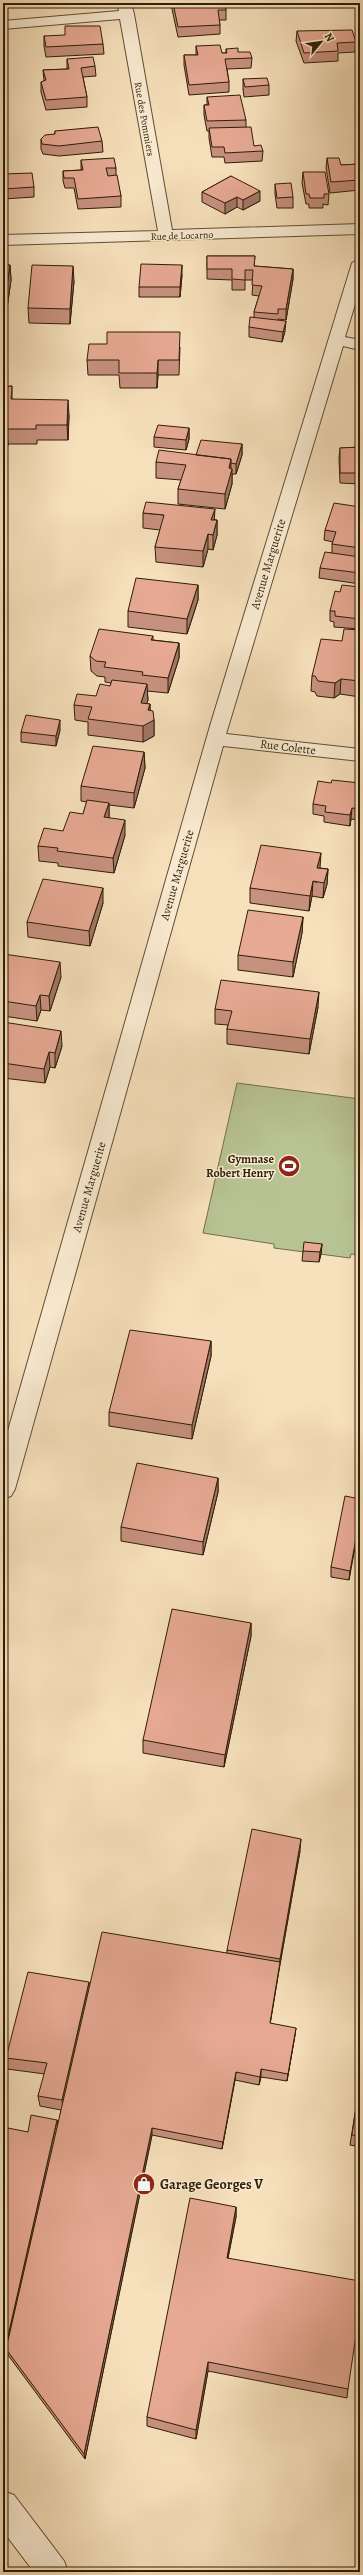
<svg xmlns="http://www.w3.org/2000/svg" width="363" height="2575" font-family="Alegreya,serif">
	<style>
		.green { fill: #b8c394; stroke: #73704e }
		.lines { fill: none; stroke-linecap: round; stroke-linejoin: round }
		.street-casing { stroke: #604e34; stroke-width: 2 }
		.street { fill: #faecd3; fill-rule: evenodd }
		.wall { fill: #c7917f; stroke: #2e1d07 }
		.shaded-wall { fill: #a27668; stroke: #2e1d07 }
		.building { fill: #e7a994; stroke: #2e1d07 }
		.labels { text-anchor: middle; stroke-width: 3; stroke-linejoin: round; paint-order: stroke }
		.far-street-label { font-size: 10px; fill: #2e1d07; stroke: #faecd3 }
		.street-label { font-size: 12px; fill: #2e1d07; stroke: #faecd3 }
		.poi-label { font-size: 12px; font-weight: bold; fill: #2e1d07; stroke: #faecd3; text-anchor: end }
		.near-poi-label { font-size: 14px; font-weight: bold; fill: #2e1d07; stroke: #faecd3; text-anchor: start }
	</style>
	<rect width="100%" height="100%" fill="#f7e1bc"/>
	<filter id="stains"><feTurbulence type="fractalNoise" baseFrequency=".005" numOctaves="4"/><feColorMatrix values="0 0 0 0 .2 0 0 0 0 .09 0 0 0 0 .02 0 0 0 .5 -.17"/></filter>
	<radialGradient id="worn" r=".72"><stop offset=".6" stop-color="#630" stop-opacity="0"/><stop offset="1" stop-color="#630" stop-opacity=".3"/></radialGradient>
	<path class="green" d="M237 1083 360 1099V1255L351 1254 350 1258 274 1248V1244L203 1233Z"/>
	<g class="lines">
		<g class="street-casing">
			<path id="street" d="M117 3H131L134 14 172 230 360 224V234L3 245V235L158 231 120 19 3 29V21L119 11Z
				M360 258V288L345 337 360 340V350L343 346 226 734 360 749V761L223 746 15 1489 11 1496 3 1499V1448L210 726 352 263Z
				M3 2491 14 2495 64 2561 68 2572H34L3 2531Z"/>
		</g>
		<use href="#street" class="street"/>
	</g>
	<path class="wall" d="M51 3H68L52 4Z
		M172 3H237V5L225 6 226 10V20H219L220 25V34L178 37 172 9Z
		M297 31 356 42 355 52 338 53V61L304 63 296 41Z
		M44 36 103 44 104 54 46 57 44 46Z
		M196 46 222 53H226V49L238 52 252 58 251 68 227 69 229 82V92L189 95 184 65V55H196Z
		M67 59 95 66 96 76 83 77 87 97V107L46 110 41 92V82L44 81 43 70 67 69Z
		M243 79 269 85V95L244 97 243 89Z
		M207 97 246 120V127L254 146 263 151 262 161 225 163 224 157H212L209 138V131H207L204 115V105H207Z
		M55 131 102 141 103 152 59 156 43 154 41 149V139L55 134Z
		M3 134 5 142 6 152H3Z
		M358 148H360V190L330 193 326 168 327 158 341 165 359 164 358 158Z
		M81 160 116 168V175L121 196V207L78 209 74 188H65L63 181V171L81 170Z
		M303 172 329 194 328 205 323 204V208H309V204H306L302 183Z
		M3 174 34 187V197L3 199Z
		M231 176 260 201 243 210 237 207 225 214 202 202V192Z
		M275 184 293 197V208H277L275 194Z
		M207 256H255L254 266 293 269V279L286 320 278 319V320L285 331 282 342 249 337V327L254 317V312L259 296 252 295 253 280H245V290H232V280L207 279Z
		M3 265H10L11 280 7 308H3V311Z
		M182 275 180 297H139V287Z
		M74 281 70 324 29 323 28 308Z
		M180 347 179 375H158L157 388H120L119 375H88L87 360Z
		M12 386V399L69 415 68 440H37V444H8L7 449H3V387Z
		M358 386H360V430H356Z
		M189 428V439L186 450 154 447V437Z
		M242 444V455L236 474H232V484L225 509 178 504V489L181 480 156 478V462L196 455Z
		M360 447V484L340 483 339 458 340 448Z
		M360 507V584L319 578 320 568 332 553V544L333 542 324 540 325 530Z
		M143 513 217 520V535L213 550 208 549 203 567 156 562 155 547 160 530 143 528Z
		M198 585V600L187 634 128 627V611Z
		M360 587V629L334 627V622L330 621V611L340 592Z
		M360 630V697L340 694 334 698 317 696 315 692 311 691 312 676 342 641Z
		M153 636V640L179 643V658L168 693 147 691 148 700 146 704H150V710L154 720V736L143 742 88 735V722L75 720 74 705 96 696 110 686 111 683 105 682V677L97 676 91 671 90 656Z
		M60 730 56 746 21 742V732Z
		M144 752 145 768 134 808 109 805V817L125 835 114 873 58 866V863L39 861 38 846 63 831 83 814 87 802 81 801V786Z
		M331 783H360V820L351 819 350 826 324 822V816L313 814V804Z
		M320 868 328 869 327 884 323 898 312 896 309 911 250 903V888Z
		M103 903 90 946 28 937 27 922Z
		M303 917 302 933 293 977 238 970V955Z
		M3 954 61 977 50 1011 41 1010 37 1021 3 1016Z
		M318 1007 309 1054 227 1044V1029L228 1025 215 1024V1009Z
		M3 1022 62 1046 55 1068 50 1067 45 1083 3 1078Z
		M322 1244 321 1254 319 1262 302 1261 303 1251Z
		M211 1341V1356L192 1439 109 1426V1412Z
		M218 1478V1492L203 1555 121 1541V1527Z
		M360 1499 349 1580 331 1577V1567Z
		M251 1623V1636L224 1767 143 1753V1740Z
		M300 1851 279 1970 270 2023 295 2035 287 2081 261 2077 259 2085 235 2080 222 2149 152 2135 85 2459 8 2355 3 2354V2149L28 2132 57 2120 58 2126 61 2110 40 2106 38 2096 45 2074 7 2069 6 2058 90 1986 227 1953V1950Z
		M360 2081V2147L350 2145Z
		M236 2207V2217L228 2258 348 2389 347 2398 208 2371 196 2439 147 2426V2417Z"/>
	<path class="shaded-wall" d="M260 191V201L243 210V200Z
		M237 197V207L225 214V203Z
		M10 265 11 280 7 308 6 293Z
		M182 265V275L180 297V287Z
		M73 266 74 281 70 324V309Z
		M293 269V279L286 320V309Z
		M286 321 285 331 282 342 283 332Z
		M158 360V375L157 388V373Z
		M68 400 69 415 68 440 67 425Z
		M189 428V439L186 450V440Z
		M7 429 8 444 7 449 6 434Z
		M242 444V455L236 474V464Z
		M231 459V473L232 469V484L225 509V494L229 468Z
		M215 509 214 524 211 535V520Z
		M217 520V535L213 550V535Z
		M208 534V549L203 567V551Z
		M198 585V600L187 634V619Z
		M179 643V658L168 693V678Z
		M341 679 340 694 334 698 335 683Z
		M147 684 148 700 142 718 141 703Z
		M150 704V720H154V736L143 742V726Z
		M60 720V730L56 746V736Z
		M144 752 145 768 134 808V793Z
		M109 803V818L104 817Z
		M352 808 351 819 350 826V815Z
		M125 820V835L114 873 113 858Z
		M321 853 320 868 316 883 317 868Z
		M328 869 327 884 323 898 324 883Z
		M313 881 312 896 309 911 310 896Z
		M103 888V903L90 946 89 931Z
		M303 917 302 933 293 977V962Z
		M60 962 61 977 50 1011 49 996Z
		M319 992 318 1007 309 1054 310 1039Z
		M40 995 41 1010 37 1021 36 1006Z
		M61 1031 62 1046 55 1068V1053Z
		M49 1052 50 1067 45 1083 44 1069Z
		M5 1142 7 1156 4 1166 5 1179 3 1185V1149Z
		M322 1244 321 1254 319 1262 320 1252Z
		M211 1341V1356L192 1439V1425Z
		M218 1478V1492L203 1555V1542Z
		M360 1517V1521L349 1580 350 1571Z
		M251 1623V1636L224 1767 225 1755Z
		M301 1839 300 1851 279 1970 269 2031 270 2023 280 1959Z
		M89 1982 90 1993 63 2111 62 2100Z
		M296 2028 295 2035 287 2081 288 2074Z
		M261 2069V2077L259 2085Z
		M236 2072 235 2080 222 2149 223 2142Z
		M57 2120 58 2132 6 2349V2345Z
		M152 2128V2135L85 2459 84 2454Z
		M236 2207V2217L226 2268 227 2258Z
		M208 2362V2371L196 2439V2430Z"/>
	<path class="building" d="M173 3H216V5L224 4 226 10H218L220 25 178 27Z
		M65 26H100L103 44 46 47 44 36 65 35Z
		M352 30 356 42 337 43 338 51 304 53 297 31Z
		M220 45 222 53H227L226 49 238 48V52H250L252 58 225 59 229 82 189 85 184 55H198L196 46Z
		M93 57 95 66 81 68 87 97 46 100 41 82 46 80 43 70 69 69 67 59Z
		M267 78 269 85 245 87 243 79Z
		M240 95 246 120 207 121 204 105H209L207 97Z
		M98 127 102 141 59 146 42 144 41 139 45 135 55 134V131Z
		M251 127 254 146 261 145 263 151 225 153 224 147H212L209 128Z
		M3 134 5 142H3Z
		M358 148H360V156Z
		M114 158 116 168H106L108 176 117 175 121 196 78 199 74 178H64L63 171 83 170 81 160Z
		M327 158H339L341 165 360 164V180L331 182Z
		M303 172H325L329 194H324V198H310L309 194H306Z
		M32 173 34 187 3 189V174Z
		M231 176 260 191 243 200 237 197 225 203 202 192Z
		M291 183 293 197 277 198 275 184Z
		M207 256H255L254 266 293 269 286 309H278V314L254 312 262 286 252 285 253 270H245V280L232 279V269H207Z
		M141 264 182 265 180 287H139Z
		M3 265H10L6 293H3Z
		M32 265 73 266 70 309 28 308Z
		M250 317 286 321 283 332 249 327Z
		M107 332H180L179 360H158L157 373H119V360H87L89 344H107Z
		M12 386 11 399 68 400 67 425H36V429H7L6 434 3 433V387Z
		M358 386H360V420H357Z
		M158 425 189 428 186 440 154 437Z
		M201 440 242 444 236 464 231 463V459L196 455Z
		M360 447V473H340V448Z
		M159 450 231 459 229 468 232 469 225 494 178 489 186 465 156 462Z
		M146 502 215 509 211 520H217L213 535 208 534 203 551 155 547 164 515 143 513Z
		M334 503 360 507V548L332 544 336 532 325 530Z
		M325 552 360 557V573L320 568Z
		M136 578 198 585 187 619 128 611Z
		M342 585 360 587V619L335 616V611H330L335 591 340 592Z
		M99 629 153 636 151 640 179 643 168 678 142 675 143 672 104 667 106 662 96 661 90 656Z
		M344 629 360 630V681L341 679 335 683 318 681 315 676H312L321 639 342 641Z
		M112 680 147 684 141 703 150 704 148 710 153 711 154 720 143 726 88 719 92 707 74 705 77 694 96 696 100 684 110 686Z
		M26 715 60 720 56 736 21 732Z
		M93 746 144 752 134 793 81 786Z
		M332 780 360 783V809L352 808 350 815 325 812 326 806 313 804 318 781 331 783Z
		M87 800 109 803 104 817 125 820 113 858 57 851 58 848 38 846 44 828 63 831 70 812 83 814Z
		M261 845 321 853 317 868 328 869 324 883 313 881 310 896 250 888Z
		M43 879 103 888 89 931 27 922Z
		M248 910 303 917 293 962 238 955Z
		M3 954 60 962 49 996 40 995 36 1006 3 1001Z
		M221 980 319 992 310 1039 227 1029 232 1011 215 1009Z
		M3 1022 61 1031 55 1053 49 1052 44 1069 3 1063Z
		M3 1141 5 1142 3 1149Z
		M304 1242 322 1244 320 1252 303 1251Z
		M130 1330 211 1341 192 1425 109 1412Z
		M137 1463 218 1478 203 1542 121 1527Z
		M345 1496 360 1499V1517L350 1571 331 1567Z
		M172 1609 251 1623 225 1755 143 1740Z
		M252 1829 301 1839 280 1959 227 1950Z
		M102 1932 280 1962 270 2023 296 2028 288 2074 261 2069 260 2077 236 2072 223 2142 152 2128 84 2454 6 2349Z
		M28 1972 89 1982 62 2100 38 2096 47 2063 6 2058Z
		M360 2081V2136L352 2135Z
		M31 2115 57 2120 6 2345H3V2149L8 2128 28 2132Z
		M190 2198 236 2207 227 2258 360 2281V2308L348 2389 208 2362 196 2430 147 2417Z"/>
	<defs>
		<g id="stadium-disc" transform="scale(1.15)"><circle r="9.5" fill="#8f2418" stroke="#faecd3"/><path d="M0-5a6.5 5 0 1 0 0 10a6.5 5 0 1 0 0-10ZM-3.5-1.8h7v3.6h-7Z" fill="#fff"/></g>
		<g id="shop-disc" transform="scale(1.15)"><circle r="9.5" fill="#8f2418" stroke="#faecd3"/><path d="M-5-2.5h2.3a2.7 3.5 0 0 1 5.4 0H5L5.5 6h-11ZM-1.5-2.5h3a1.5 2.3 0 0 0-3 0Z" fill="#fff"/></g>
	</defs>
	<g fill-rule="evenodd">
		<use href="#stadium-disc" x="289" y="1166"/>
		<use href="#shop-disc" x="144" y="2184"/>
	</g>
	<g class="labels">
		<g class="far-street-label">
			<text transform="translate(145 119) rotate(80)" y="4">Rue des Pommiers</text>
			<text transform="translate(182 235) rotate(-2)" y="4">Rue de Locarno</text>
		</g>
		<g class="street-label">
			<text transform="translate(268 564) rotate(-73)" y="4">Avenue Marguerite</text>
			<text transform="translate(288 747) rotate(7)" y="4">Rue Colette</text>
			<text transform="translate(177 875) rotate(-74)" y="4">Avenue Marguerite</text>
			<text transform="translate(89 1187) rotate(-74)" y="4">Avenue Marguerite</text>
		</g>
		<g class="poi-label">
			<text x="274" y="1163">Gymnase<tspan x="274" dy="14">Robert Henry</tspan></text>
		</g>
		<g class="near-poi-label">
			<text x="160" y="2189">Garage Georges V</text>
		</g>
	</g>
	<rect width="363" height="2575" fill="none" stroke="#f7e1bc" stroke-width="16"/>
	<rect x="4" y="4" width="355" height="2567" fill="none" stroke="#2e1d07" stroke-width="2"/>
	<rect x="8" y="8" width="347" height="2559" fill="none" stroke="#2e1d07"/>
	<g transform="translate(321 42) rotate(61)" stroke="#faecd3" stroke-width="3" paint-order="stroke">
	<path d="M0-3L7 15L0 10L-7 15Z" fill="#2e1d07"/>
	<text y="-6" font-size="11" font-weight="bold" text-anchor="middle" fill="#2e1d07">N</text>
	</g>
	<rect width="100%" height="100%" filter="url(#stains)"/>
	<rect width="100%" height="100%" fill="url(#worn)"/>
</svg>
